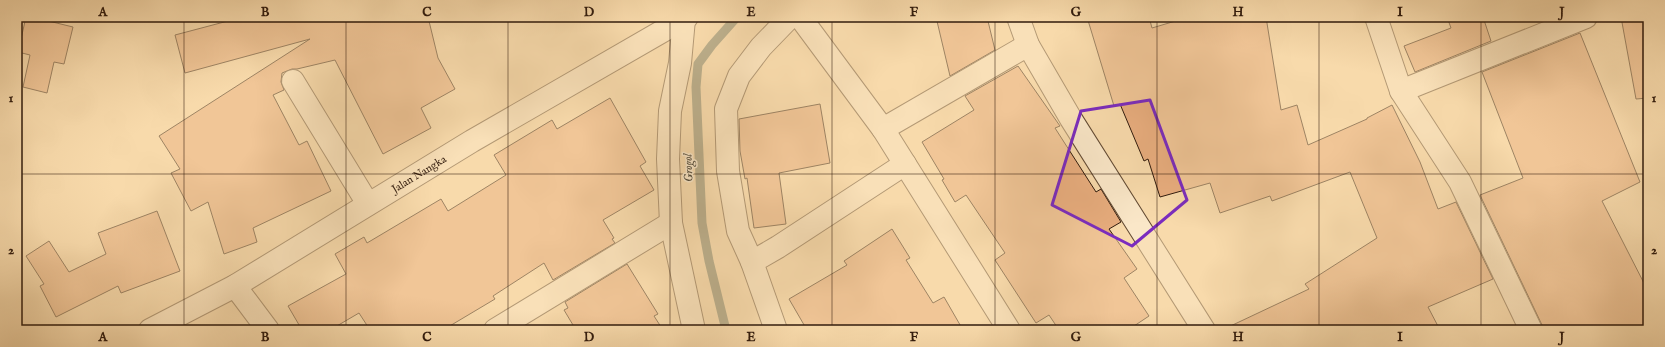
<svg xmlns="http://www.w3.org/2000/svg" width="1665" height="347" font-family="'IM FELL English',serif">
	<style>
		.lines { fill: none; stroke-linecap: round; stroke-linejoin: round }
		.stream { stroke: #737b67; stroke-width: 9 }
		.building { fill: #e8ad7e; stroke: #311b0d }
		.minor-casing { stroke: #634b34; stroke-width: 24 }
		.minor { stroke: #fae7c8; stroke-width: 22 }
		.marked { fill: none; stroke: #7b2cbf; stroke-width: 3; stroke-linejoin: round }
		.grid { fill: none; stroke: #311b0d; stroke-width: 1; stroke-opacity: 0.55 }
		.labels { text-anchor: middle; stroke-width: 3; stroke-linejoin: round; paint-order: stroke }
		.street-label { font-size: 11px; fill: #311b0d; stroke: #fae7c8 }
		.water-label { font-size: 12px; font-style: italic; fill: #524b3a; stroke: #fae7c8 }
		.neatline { fill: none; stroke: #311b0d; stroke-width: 1.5 }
		.grid-label { font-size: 13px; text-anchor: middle; font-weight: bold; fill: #311b0d }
	</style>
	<rect width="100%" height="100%" fill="#f8daab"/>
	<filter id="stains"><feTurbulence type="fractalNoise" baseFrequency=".005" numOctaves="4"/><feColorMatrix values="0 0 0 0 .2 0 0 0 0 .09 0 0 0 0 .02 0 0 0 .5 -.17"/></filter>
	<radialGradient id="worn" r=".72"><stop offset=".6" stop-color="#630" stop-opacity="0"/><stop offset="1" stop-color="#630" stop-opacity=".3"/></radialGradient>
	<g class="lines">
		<path class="stream" d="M726 330 709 261 702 223 696 87 698 64 712 45 737 17"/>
	</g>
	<path class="building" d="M26 17H32L73 27 64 64 54 62 47 93 23 87 30 55 18 52Z
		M243 17H428L438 58 455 89 421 108 431 128 383 154 335 60 297 69H292L282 73 281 82 284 90 273 95 299 145 307 141 331 191 253 228 257 242 224 254 208 202 191 211 171 173 180 169 159 136 310 39 185 73 175 35Z
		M936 17H987L995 50 950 76Z
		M1087 17H1149L1152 28 1189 17H1266L1281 110 1297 105 1308 145 1367 119V118L1392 105 1420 162 1438 209 1456 202 1493 279 1428 307 1440 330H1222L1309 289 1305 284 1377 238 1350 172 1272 201 1270 196 1220 213 1210 183 1160 197 1148 159 1144 161 1120 104 1114 106Z
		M1447 17H1483L1491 41 1415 72 1404 46 1451 28Z
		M1621 17H1648V98L1636 99Z
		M1580 33 1640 182 1602 201 1648 291V330H1543L1542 325 1480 195 1523 178 1482 72Z
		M1018 66 1060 126 1055 128 1096 192 1101 189 1121 222 1109 229 1137 269 1124 278 1149 316 1128 330H1059L1049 315 1036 323 995 260 1005 253 966 195 955 202 942 180 944 179 922 142 974 110 965 96Z
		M610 98 646 162 640 166 654 190 603 220 614 238 612 239 615 243 553 280 544 263 493 296 495 299 443 330H370L359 313 330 330H302L288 306 346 274 335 254 364 237 367 243 441 199 448 211 506 175 494 155 552 120 557 129Z
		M820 104 830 163 779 173 786 224 754 228 747 178 745 179 740 151 739 119Z
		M157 211 180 271 121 293 118 286 56 317 40 286 44 284 26 256 49 241 69 272 106 254 98 233Z
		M892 229 910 258 906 260 933 303 944 297 963 330H807L789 299 847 265 844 261Z
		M627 264 658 314 654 316 663 330H576L564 310 568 308 565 302Z"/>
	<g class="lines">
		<g class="minor-casing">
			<g id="minor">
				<path d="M800 17 883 129 1009 330"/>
				<path d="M1018 17 1028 45 1071 119 1204 330"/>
				<path d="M1376 17 1401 91 1460 182 1531 330"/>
				<path d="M684 19 680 63 670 111 668 159 671 223 694 330"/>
				<path d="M293 81 368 204"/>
				<path d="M1401 91 1586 17"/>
				<path d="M883 129 1028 45"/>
				<path d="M752 262 738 231 728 171 726 109 739 76 761 47 790 17"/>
				<path d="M235 286 268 330"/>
				<path id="s1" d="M150 330 235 286 472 141 687 17"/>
				<path d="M495 330 671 223"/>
				<path d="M776 330 752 262 778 247 905 164"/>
			</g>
		</g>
		<use href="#minor" class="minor"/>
	</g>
	<path d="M0 0H1665V347H0ZM1150 100 1187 200 1132 246 1052 205 1081 111Z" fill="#f8daab" fill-opacity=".55" fill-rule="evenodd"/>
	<path class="marked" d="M1150 100 1187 200 1132 246 1052 205 1081 111Z"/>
	<path class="grid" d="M184 17V330M346 17V330M508 17V330M670 17V330M832 17V330M995 17V330M1157 17V330M1319 17V330M1481 17V330M17 174H1648"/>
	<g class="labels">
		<g class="street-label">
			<text dy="4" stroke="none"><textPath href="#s1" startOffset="311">Jalan Nangka</textPath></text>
		</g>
		<g class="water-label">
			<text transform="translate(688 168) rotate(-92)" y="4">Grogol</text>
		</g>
	</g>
	<rect width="1665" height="347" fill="none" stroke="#f8daab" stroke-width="44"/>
	<rect x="22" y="22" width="1621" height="303" class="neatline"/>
	<g class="grid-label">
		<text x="103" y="16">A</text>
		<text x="265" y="16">B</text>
		<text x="427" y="16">C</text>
		<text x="589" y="16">D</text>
		<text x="751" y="16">E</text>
		<text x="914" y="16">F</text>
		<text x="1076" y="16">G</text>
		<text x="1238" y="16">H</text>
		<text x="1400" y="16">I</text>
		<text x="1562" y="16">J</text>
		<text x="11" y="102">1</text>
		<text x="1654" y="102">1</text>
		<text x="11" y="254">2</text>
		<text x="1654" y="254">2</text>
		<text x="103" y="341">A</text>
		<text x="265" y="341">B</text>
		<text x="427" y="341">C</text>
		<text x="589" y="341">D</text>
		<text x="751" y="341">E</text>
		<text x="914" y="341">F</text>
		<text x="1076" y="341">G</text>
		<text x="1238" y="341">H</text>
		<text x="1400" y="341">I</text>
		<text x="1562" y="341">J</text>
	</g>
	<rect width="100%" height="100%" filter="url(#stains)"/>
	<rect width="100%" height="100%" fill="url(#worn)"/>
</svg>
